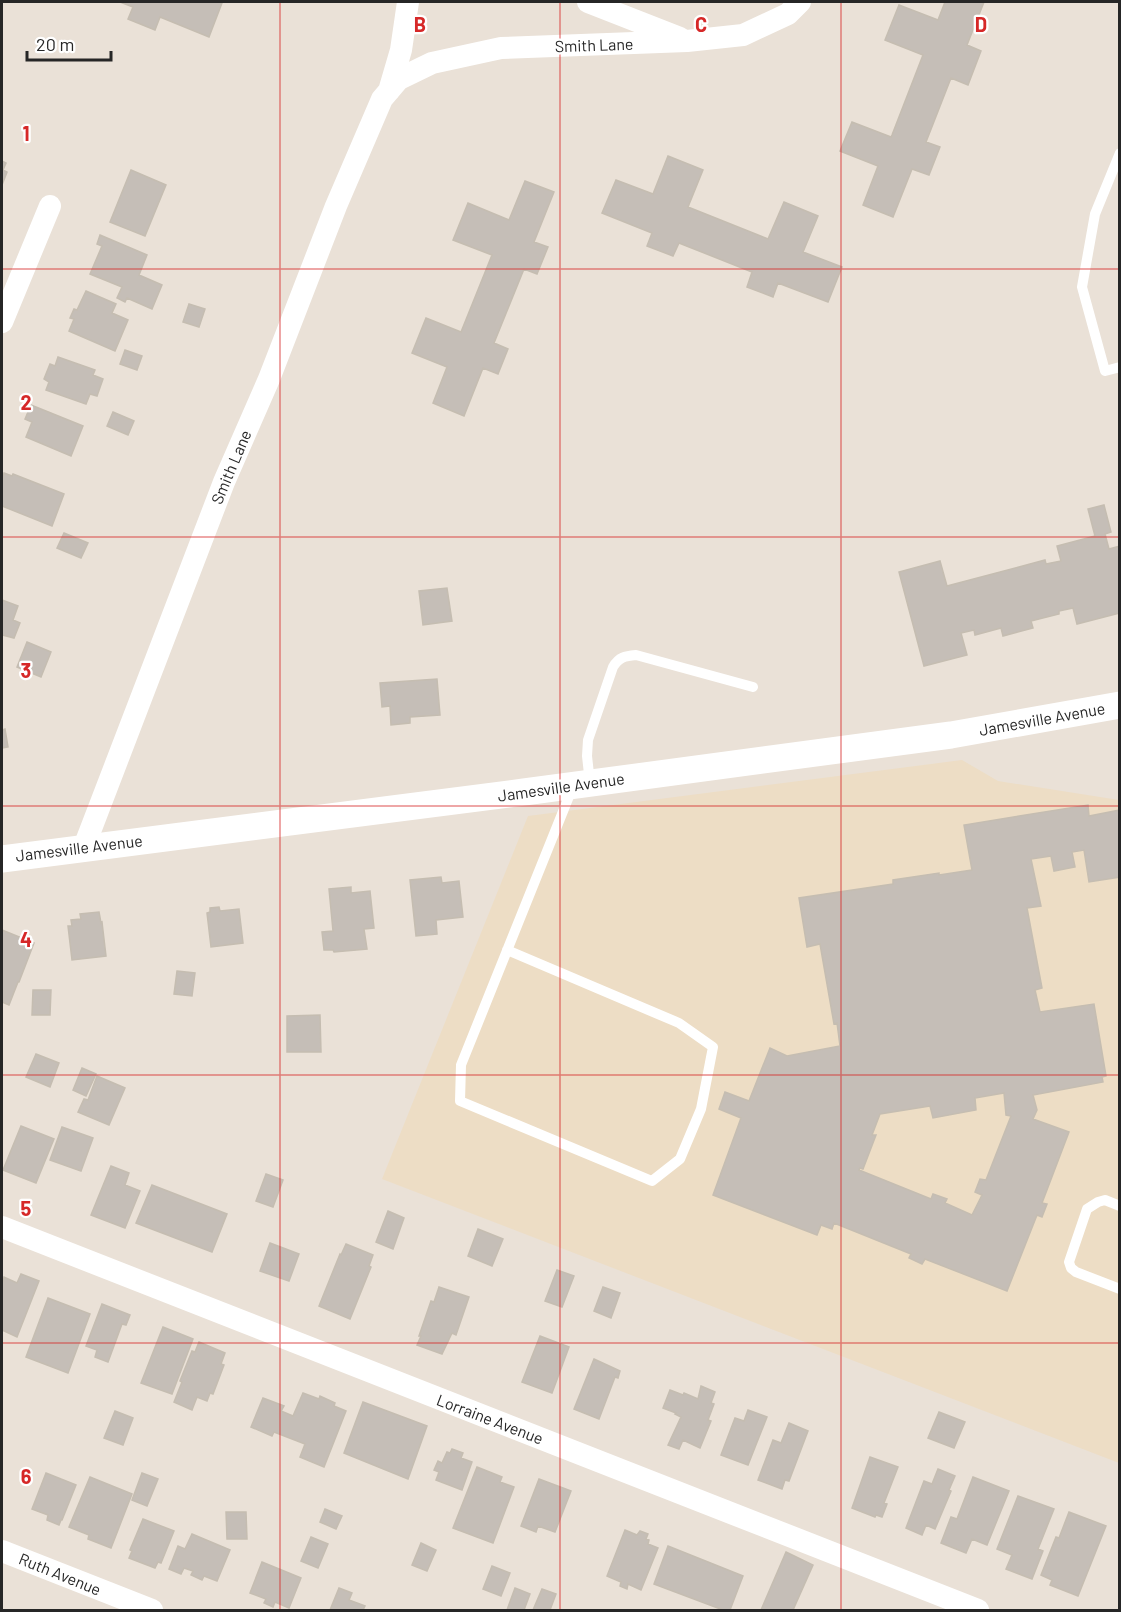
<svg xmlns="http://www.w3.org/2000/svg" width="1121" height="1612" font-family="Barlow,sans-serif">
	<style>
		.education { fill: #edddc5 }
		.building { fill: #c5beb7; stroke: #c5bdb1; stroke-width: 1.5; fill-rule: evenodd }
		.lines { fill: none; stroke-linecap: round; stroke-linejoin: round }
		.service { stroke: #fff; stroke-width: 10 }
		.minor { stroke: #fff; stroke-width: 22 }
		.tertiary { stroke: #fff; stroke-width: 27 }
		.grid { fill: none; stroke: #d62828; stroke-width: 1.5; stroke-opacity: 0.55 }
		.labels { text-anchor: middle; stroke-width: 4.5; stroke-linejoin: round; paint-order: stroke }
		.street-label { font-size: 16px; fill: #262626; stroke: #fff }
		.grid-label { font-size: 20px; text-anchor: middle; font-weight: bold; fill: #d62828; stroke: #fff; stroke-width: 4.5; stroke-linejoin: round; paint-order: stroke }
	</style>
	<rect width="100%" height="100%" fill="#eae1d7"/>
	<path class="education" d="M962 760 998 781 1119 800V1463L382 1179 528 816Z"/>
	<path class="building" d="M120 2H219L222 3 209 37 160 17 155 30 128 19 133 7Z
		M945 2H984L967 45 981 51 968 85 951 78 926 142 940 147 929 175 912 169 893 217 863 205 878 166 840 151 852 122 891 137 892 135 923 55 885 40 899 5 938 20Z
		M668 156 703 170 688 207 768 239 784 202 818 216 803 252 842 267 828 302 778 283 773 297 747 287 752 272 679 243 673 256 647 246 652 233 602 213 616 180 653 194Z
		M2 161 6 163 3 170 7 172 2 185Z
		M131 170 166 185 145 236 110 222Z
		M525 181 554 192 534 242 548 247 537 274 524 269 494 343 508 349 498 374 483 368 464 416 433 403 447 367 412 353 426 318 461 332 492 255 453 240 468 203 509 220Z
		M100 235 147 255 139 275 162 285 152 309 127 298 125 302 117 298 122 287 90 274 102 246 97 244Z
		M86 291 116 304 112 313 128 320 115 351 69 331 74 319 70 318 74 309 77 310Z
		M189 304 205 309 199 327 183 322Z
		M125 350 142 356 137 370 120 364Z
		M58 357 95 370 93 375 103 379 97 396 90 394 86 404 46 390 49 382 44 379 50 364 55 366Z
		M31 405 83 426 71 456 26 437 32 422 25 419Z
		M113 412 134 421 128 435 107 426Z
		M4 473 12 476 13 474 64 494 52 526 2 506V480Z
		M1104 505 1111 532 1105 534 1109 549 1120 546V613L1077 624 1073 608 1059 611V614L1031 621 1033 628 1003 636 1001 628 975 635 974 630 961 633 967 655 924 666 899 572 940 561 947 586 1045 560 1046 564 1061 561 1057 546 1095 536 1088 509Z
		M64 533 88 543 81 558 57 548Z
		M447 588 452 621 423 625 419 591Z
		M2 600 18 606 13 620 20 623 14 638 2 635Z
		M27 642 51 652 41 677 17 667Z
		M437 679 440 715 410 717V723L391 725 390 706 382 707 380 683Z
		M5 729 8 747 2 748V730Z
		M1088 805 1089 816 1120 810V877L1089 882 1084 850 1072 852 1075 867 1054 871 1051 856 1031 859 1041 906 1027 908 1042 988 1035 990 1040 1012 1094 1004 1106 1076 1102 1077 1103 1082 1033 1095 1037 1110 1033 1119 1069 1132 1042 1203 1047 1204 1042 1217 1037 1215 1007 1291 925 1259 922 1264 909 1258 911 1254 834 1223 832 1229 821 1225 817 1235 713 1195 741 1118 719 1109 725 1092 749 1101 770 1048 787 1056 840 1046 837 1023 834 1024 820 944 807 947 799 898 893 884V880L939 873V875L972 870 964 825ZM1004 1093 1006 1115 1011 1116 986 1180 980 1179 975 1192 982 1195 972 1215 945 1203 947 1199 933 1194 931 1199 859 1170 860 1168 863 1169 876 1135H872L880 1114 930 1106 933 1118 976 1110 975 1098Z
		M441 877 442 883 459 881 463 917 436 920 437 934 416 936 410 880Z
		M351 887V893L370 891 374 928 364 929 367 949 334 952 333 950H324L322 932 333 931 329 889Z
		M219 907 220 911 239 909 243 943 211 947 207 913 210 912V908Z
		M99 912 101 923 102 922 106 956 72 960 68 926H72L71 920 81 919 80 914Z
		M2 930 34 943 19 982H18L9 1005 2 1002Z
		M177 971 195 973 192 996 174 994Z
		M33 990H51L50 1015H32Z
		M320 1015 321 1052H287V1016Z
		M36 1054 59 1063 50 1087 26 1077Z
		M82 1068 96 1074 86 1096 73 1090Z
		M97 1076 125 1088 109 1125 78 1112 84 1099 88 1100Z
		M21 1126 54 1139 36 1183 3 1170Z
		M62 1127 93 1138 81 1171 50 1160Z
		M111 1166 129 1173 125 1185 140 1191 125 1228 91 1215Z
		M266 1174 283 1180 273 1207 256 1201Z
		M152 1185 227 1214 212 1252 136 1223Z
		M388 1211 404 1218 393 1249 376 1242Z
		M478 1229 503 1239 492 1266 468 1256Z
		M270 1243 299 1254 289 1281 260 1271Z
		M346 1244 373 1255 369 1266 371 1267 350 1319 319 1306 340 1254 341 1255Z
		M557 1270 574 1276 562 1307 545 1301Z
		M21 1274 39 1281 17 1337 2 1330V1284L4 1277 17 1283Z
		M439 1287 469 1297 456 1335 452 1333 442 1354 417 1345 421 1336H419L431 1301 434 1302Z
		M603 1287 620 1293 611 1318 594 1311Z
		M48 1298 90 1314 68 1373 26 1357Z
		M102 1304 130 1315 126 1325 122 1324 108 1362 95 1357 97 1350 86 1346Z
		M163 1327 193 1339 172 1394 141 1383Z
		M540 1336 569 1347 552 1393 522 1382Z
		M199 1342 225 1353 221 1364 224 1365 213 1394 210 1393 207 1401 197 1397 192 1410 174 1402 182 1382 180 1381 192 1351 195 1352Z
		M594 1359 620 1371 618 1378 615 1377 599 1419 574 1409Z
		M701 1386 715 1392 711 1403 714 1404 708 1420 711 1421 700 1448 683 1440 679 1449 668 1445 681 1417 675 1414 676 1413 663 1408 670 1390 683 1395 684 1393 698 1399Z
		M303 1393 319 1399 320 1396 335 1403 334 1406 346 1411 324 1467 300 1457 305 1444 274 1432 272 1436 251 1427 263 1398 284 1406 281 1411 293 1416Z
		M363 1402 427 1426 408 1479 344 1453Z
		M748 1410 767 1417 748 1465 721 1455 735 1418 744 1421Z
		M115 1411 133 1418 123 1445 104 1438Z
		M939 1412 965 1422 954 1448 928 1438Z
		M789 1423 808 1431 789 1481 785 1480 782 1489 758 1480 773 1440 781 1443Z
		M452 1449 463 1453 461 1458 472 1462 462 1490 436 1480 439 1472 434 1470 438 1461 442 1463 447 1452 450 1453Z
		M870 1457 898 1467 884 1503 887 1504 882 1517 876 1515 875 1517 852 1508Z
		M477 1467 502 1477 500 1482 514 1487 493 1543 453 1528Z
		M938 1469 955 1476 949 1490 951 1491 935 1529 926 1525 922 1535 906 1528 924 1481 932 1484Z
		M46 1473 76 1485 62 1520H61L59 1525 47 1520 48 1515 32 1509Z
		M142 1473 158 1479 147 1506 132 1500Z
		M90 1477 132 1494 111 1548 88 1539 89 1535 69 1527Z
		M973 1477 1009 1491 987 1545 972 1539 966 1553 941 1543 951 1517 957 1519Z
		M539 1479 571 1491 555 1532 538 1526 536 1532 521 1526Z
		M1018 1496 1054 1509 1038 1549 1043 1551 1032 1579 1006 1569 1012 1555 997 1549Z
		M325 1509 342 1516 336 1529 320 1522Z
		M226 1512H246L247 1539H227Z
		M1069 1512 1106 1526 1078 1596 1050 1585 1052 1580 1041 1575 1056 1537 1059 1538Z
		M143 1519 174 1531 161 1563 158 1562 155 1568 129 1558 132 1551 130 1550Z
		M625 1530 637 1535 640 1531 648 1534 646 1539 649 1540 648 1544 658 1548 641 1590 628 1584 627 1589 620 1586 621 1582 607 1576Z
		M192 1534 230 1550 217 1581 204 1576 202 1580 191 1575 193 1571 184 1568 181 1574 169 1569 178 1546 185 1549Z
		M311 1537 328 1544 318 1568 301 1561Z
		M421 1543 436 1550 427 1571 412 1565Z
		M668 1546 743 1576 730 1610H723L654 1584Z
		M786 1552 813 1565 793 1610H761Z
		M262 1562 301 1578 289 1608 275 1602 273 1607 264 1603 266 1599 250 1593Z
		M492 1566 510 1573 501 1596 483 1589Z
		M339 1588 352 1593 349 1600 365 1606 363 1610H330Z
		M515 1588 530 1594 524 1610H507Z
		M542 1589 556 1594 550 1610H533Z"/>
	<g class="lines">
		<path class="service" d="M1120 153 1095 214 1082 287 1105 371 1120 367
			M590 783 587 756 588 740 613 667C619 657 625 656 636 655L753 687
			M507 950 679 1023 713 1047 701 1109 680 1159 652 1181 460 1101 461 1065 572 789
			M1120 1206 1105 1200 1098 1202 1087 1209 1069 1262 1071 1268 1076 1272 1120 1289"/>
		<path class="minor" d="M588 2 680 38
			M389 91 401 50 408 2
			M2 322 50 206
			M84 847 224 482 269 379 336 206 382 99 399 79 432 63 501 48 687 41 743 35 788 14 800 2
			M2 1227 978 1610
			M2 1551 152 1610"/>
		<path class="tertiary" d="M2 859 524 792 951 735 1120 705"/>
	</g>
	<path class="grid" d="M280 2V1610M560 2V1610M841 2V1610M2 269H1120M2 537H1120M2 806H1120M2 1075H1120M2 1343H1120"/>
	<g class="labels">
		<g class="street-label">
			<text transform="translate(594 45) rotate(-2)" y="6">Smith Lane</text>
			<text transform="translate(231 467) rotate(-67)" y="6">Smith Lane</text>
			<text transform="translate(1042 719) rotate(-10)" y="6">Jamesville Avenue</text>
			<text transform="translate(561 787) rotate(-8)" y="6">Jamesville Avenue</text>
			<text transform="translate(79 848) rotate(-7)" y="6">Jamesville Avenue</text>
			<text transform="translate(490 1419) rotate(21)" y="6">Lorraine Avenue</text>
			<text transform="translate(60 1574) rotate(22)" y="6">Ruth Avenue</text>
		</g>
	</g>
	<g class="grid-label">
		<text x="420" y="32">B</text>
		<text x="701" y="32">C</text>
		<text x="981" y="32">D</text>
		<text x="26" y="141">1</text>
		<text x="26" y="410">2</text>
		<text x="26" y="678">3</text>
		<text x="26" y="947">4</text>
		<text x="26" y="1216">5</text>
		<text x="26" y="1484">6</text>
	</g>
	<rect width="1121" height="1612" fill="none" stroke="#262626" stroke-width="6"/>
	<path d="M27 51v9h84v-9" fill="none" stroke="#262626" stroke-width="3"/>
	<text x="36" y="51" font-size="18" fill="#262626" stroke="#ffffff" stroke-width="4.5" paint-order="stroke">20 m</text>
</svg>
